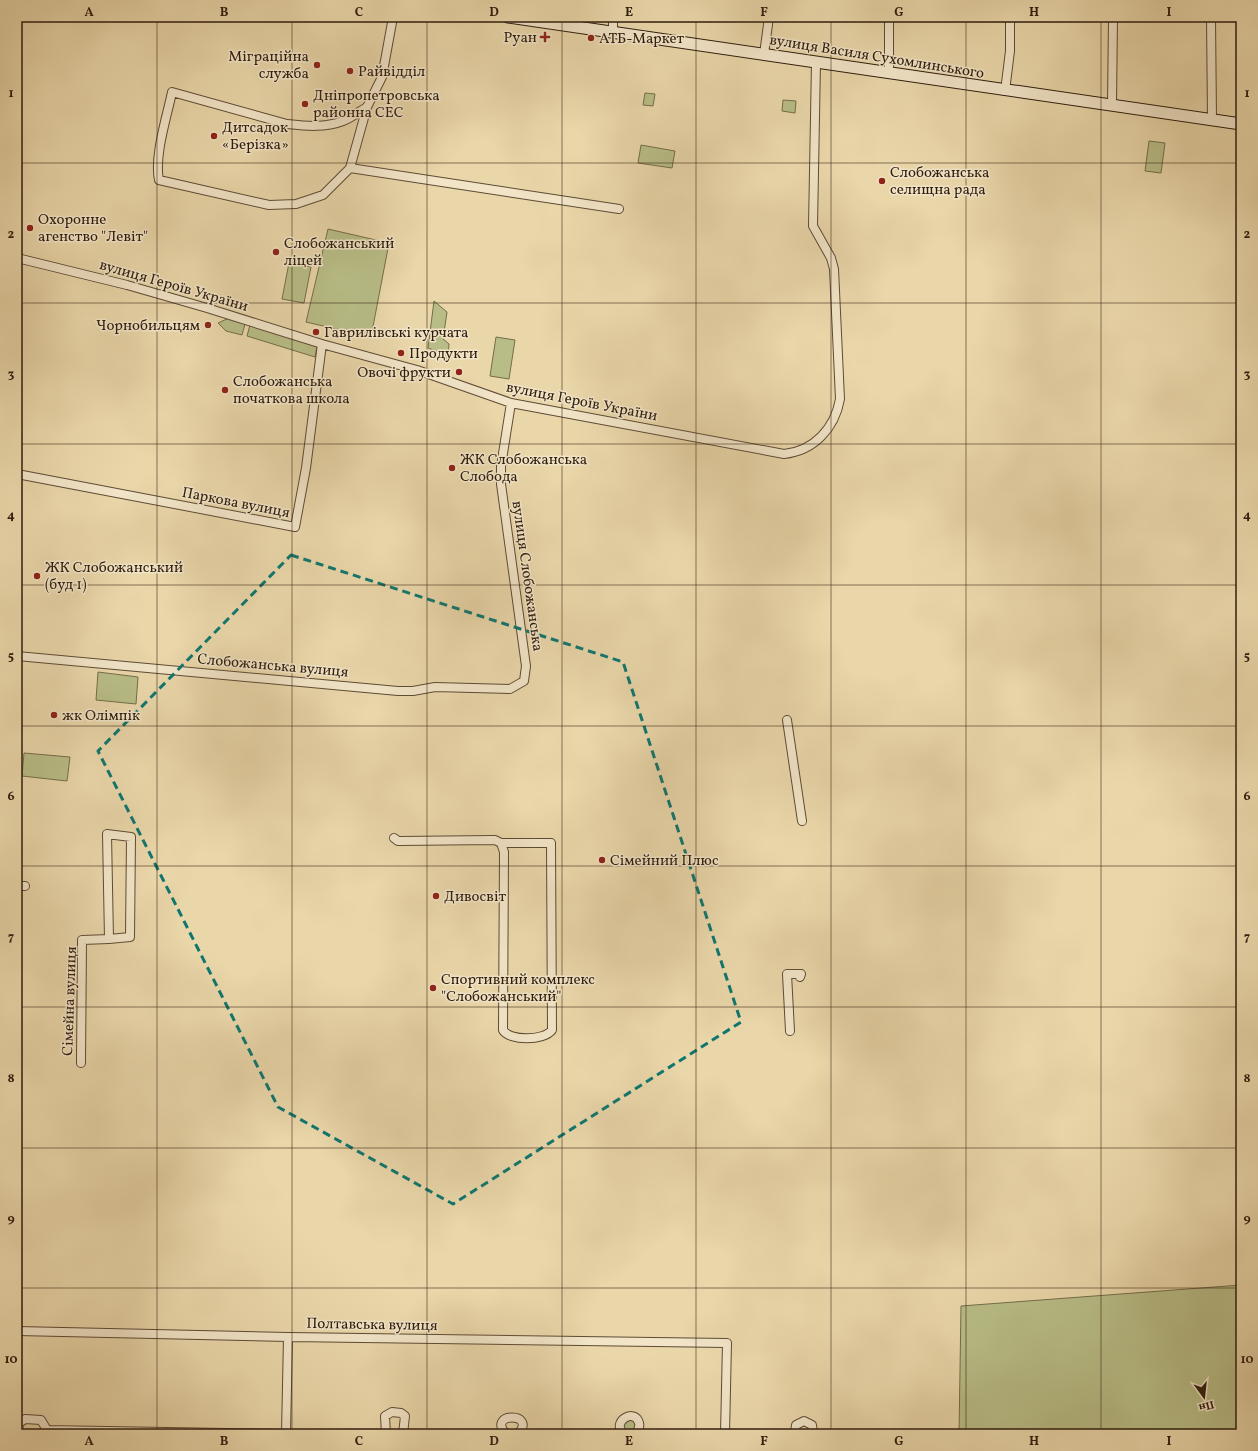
<svg xmlns="http://www.w3.org/2000/svg" width="1258" height="1451" font-family="Vollkorn,serif">
	<style>
		.green { fill: #b8bd87; stroke: #746d4a }
		.lines { fill: none; stroke-linecap: round; stroke-linejoin: round }
		.street-casing { stroke: #5e4b35; stroke-width: 10 }
		.secondary-casing { stroke: #2f1d0e; stroke-width: 13 }
		.street { stroke: #f1e4c7; stroke-width: 8 }
		.secondary { stroke: #f1e4c7; stroke-width: 11 }
		.marked { fill: none; stroke: #0f766e; stroke-width: 3; stroke-dasharray: 8 5; stroke-linejoin: round }
		.grid { fill: none; stroke: #2f1d0e; stroke-width: 1; stroke-opacity: 0.55 }
		.poi-dot { fill: #8f2418; stroke: #f1e4c7; stroke-width: 1.5 }
		.labels { text-anchor: middle; stroke-width: 3; stroke-linejoin: round; paint-order: stroke }
		.poi-label { font-size: 15px; fill: #2f1d0e; stroke: #f1e4c7; text-anchor: start }
		.street-label { font-size: 15px; fill: #2f1d0e; stroke: #f1e4c7 }
		.neatline { fill: none; stroke: #2f1d0e; stroke-width: 1.5 }
		.grid-label { font-size: 13px; text-anchor: middle; font-weight: bold; fill: #2f1d0e }
	</style>
	<rect width="100%" height="100%" fill="#e9d6a9"/>
	<filter id="stains"><feTurbulence type="fractalNoise" baseFrequency=".005" numOctaves="4"/><feColorMatrix values="0 0 0 0 .2 0 0 0 0 .09 0 0 0 0 .02 0 0 0 .5 -.17"/></filter>
	<radialGradient id="worn" r=".72"><stop offset=".6" stop-color="#630" stop-opacity="0"/><stop offset="1" stop-color="#630" stop-opacity=".3"/></radialGradient>
	<path class="green" d="M645 93 655 94 653 106 643 105Z
		M783 100 796 101 795 113 782 111Z
		M1149 141 1165 143 1161 173 1145 171Z
		M641 145 675 151 672 168 638 163Z
		M328 229 389 243 371 337 306 322Z
		M289 263 311 267 304 303 282 299Z
		M434 301 447 312 443 339 449 344 448 359 442 358 441 353 428 348Z
		M229 318 245 324 242 335 226 331 218 323Z
		M250 325 317 346 315 357 247 336Z
		M496 337 515 340 509 379 490 376Z
		M98 672 138 677 136 704 96 700Z
		M24 753 70 757 67 781 22 776Z
		M1241 1285V1434H959L961 1306Z
		M637 1419 635 1434H624L622 1420Z"/>
	<g class="lines">
		<g class="street-casing">
			<path id="street" d="M1211 17 1212 120
				M613 32V17
				M764 54 769 17
				M889 73V17
				M1005 91 1010 51V17
				M1112 105 1113 17
				M367 107C360 111 351 118 343 121 325 128 306 126 287 124L172 92C167 117 154 155 159 180L269 205 296 204 323 195 350 168 367 107 382 77 393 17
				M350 168 619 209
				M17 258 127 285 207 308 322 344 417 370 511 403 784 454C814 451 835 428 840 399L834 269 831 258 813 226 816 62
				M17 474 295 527
				M295 527 306 468 322 344
				M17 656 398 691H413L435 687 510 689 524 681 526 666 501 484V466L511 403
				M787 720 802 821
				M394 838 398 841 495 840 501 843 504 852 503 1030C509 1041 544 1041 552 1030L551 843H501
				M17 886H25
				M790 1031 787 974H801L800 977
				M81 1063 82 940 109 939 107 834 131 837 130 937 109 939
				M17 1331 288 1337 727 1343 725 1434
				M47 1430 282 1434
				M18 1434 19 1423 25 1419 41 1420 47 1430
				M286 1434 288 1337
				M386 1434 385 1416 392 1412 401 1413 405 1416 403 1434
				M506 1434C486 1412 538 1412 518 1434
				M624 1434C610 1422 635 1407 639 1423 640 1427 638 1431 635 1434
				M795 1434 796 1425 804 1421 812 1425 813 1434"/>
		</g>
		<g class="secondary-casing">
			<path id="secondary" d="M508 17 1241 124"/>
		</g>
		<use href="#street" class="street"/>
		<use href="#secondary" class="secondary"/>
	</g>
	<path class="marked" d="M291 555 623 662 741 1022 453 1204 278 1107 98 751Z"/>
	<path class="grid" d="M157 17V1434M292 17V1434M427 17V1434M562 17V1434M696 17V1434M831 17V1434M966 17V1434M1101 17V1434M17 163H1241M17 303H1241M17 444H1241M17 585H1241M17 726H1241M17 866H1241M17 1007H1241M17 1148H1241M17 1288H1241"/>
	<g class="poi-dot">
		<path d="M543 31h4v4h4v4h-4v4h-4v-4h-4v-4h4z"/>
		<circle cx="591" cy="38" r="4"/>
		<circle cx="317" cy="65" r="4"/>
		<circle cx="350" cy="71" r="4"/>
		<circle cx="305" cy="104" r="4"/>
		<circle cx="214" cy="136" r="4"/>
		<circle cx="882" cy="181" r="4"/>
		<circle cx="30" cy="228" r="4"/>
		<circle cx="276" cy="252" r="4"/>
		<circle cx="208" cy="325" r="4"/>
		<circle cx="316" cy="332" r="4"/>
		<circle cx="401" cy="353" r="4"/>
		<circle cx="459" cy="372" r="4"/>
		<circle cx="225" cy="390" r="4"/>
		<circle cx="452" cy="468" r="4"/>
		<circle cx="37" cy="576" r="4"/>
		<circle cx="54" cy="715" r="4"/>
		<circle cx="602" cy="860" r="4"/>
		<circle cx="436" cy="896" r="4"/>
		<circle cx="433" cy="988" r="4"/>
	</g>
	<g class="labels">
		<g class="poi-label">
			<text x="537" y="42" text-anchor="end">Руан</text>
			<text x="599" y="43">АТБ-Маркет</text>
			<text x="309" y="61" text-anchor="end">Міграційна<tspan x="309" dy="17">служба</tspan></text>
			<text x="358" y="76">Райвідділ</text>
			<text x="313" y="100">Дніпропетровська<tspan x="313" dy="17">районна СЕС</tspan></text>
			<text x="222" y="132">Дитсадок<tspan x="222" dy="17">«Берізка»</tspan></text>
			<text x="890" y="177">Слобожанська<tspan x="890" dy="17">селищна рада</tspan></text>
			<text x="38" y="224">Охоронне<tspan x="38" dy="17">агенство "Левіт"</tspan></text>
			<text x="284" y="248">Слобожанський<tspan x="284" dy="17">ліцей</tspan></text>
			<text x="200" y="330" text-anchor="end">Чорнобильцям</text>
			<text x="324" y="337">Гаврилівські курчата</text>
			<text x="409" y="358">Продукти</text>
			<text x="451" y="377" text-anchor="end">Овочі фрукти</text>
			<text x="233" y="386">Cлобожанська<tspan x="233" dy="17">початкова школа</tspan></text>
			<text x="460" y="464">ЖК Слобожанська<tspan x="460" dy="17">Слобода</tspan></text>
			<text x="45" y="572">ЖК Слобожанський<tspan x="45" dy="17">(буд 1)</tspan></text>
			<text x="62" y="720">жк Олімпік</text>
			<text x="610" y="865">Сімейний Плюс</text>
			<text x="444" y="901">Дивосвіт</text>
			<text x="441" y="984">Спортивний комплекс<tspan x="441" dy="17">"Слобожанський"</tspan></text>
		</g>
		<g class="street-label">
			<text transform="translate(877 56) rotate(9)" y="5">вулиця Василя Сухомлинського</text>
			<text transform="translate(174 285) rotate(16)" y="5">вулиця Героїв України</text>
			<text transform="translate(582 401) rotate(11)" y="5">вулиця Героїв України</text>
			<text transform="translate(236 502) rotate(11)" y="5">Паркова вулиця</text>
			<text transform="translate(528 576) rotate(82)" y="5">вулиця Слобожанська</text>
			<text transform="translate(273 665) rotate(5)" y="5">Слобожанська вулиця</text>
			<text transform="translate(69 1001) rotate(-88)" y="5">Сімейна вулиця</text>
			<text transform="translate(372 1324) rotate(1)" y="5">Полтавська вулиця</text>
		</g>
	</g>
	<rect width="1258" height="1451" fill="none" stroke="#e9d6a9" stroke-width="44"/>
	<g transform="translate(1204 1397) rotate(165)" stroke="#f1e4c7" stroke-width="3" paint-order="stroke">
	<path d="M0-3L7 15L0 10L-7 15Z" fill="#2f1d0e"/>
	<text y="-6" font-size="11" font-weight="bold" text-anchor="middle" fill="#2f1d0e">Пн</text>
	</g>
	<rect x="22" y="22" width="1214" height="1407" class="neatline"/>
	<g class="grid-label">
		<text x="89" y="16">A</text>
		<text x="224" y="16">B</text>
		<text x="359" y="16">C</text>
		<text x="494" y="16">D</text>
		<text x="629" y="16">E</text>
		<text x="764" y="16">F</text>
		<text x="899" y="16">G</text>
		<text x="1034" y="16">H</text>
		<text x="1169" y="16">I</text>
		<text x="11" y="97">1</text>
		<text x="1247" y="97">1</text>
		<text x="11" y="238">2</text>
		<text x="1247" y="238">2</text>
		<text x="11" y="378">3</text>
		<text x="1247" y="378">3</text>
		<text x="11" y="519">4</text>
		<text x="1247" y="519">4</text>
		<text x="11" y="660">5</text>
		<text x="1247" y="660">5</text>
		<text x="11" y="800">6</text>
		<text x="1247" y="800">6</text>
		<text x="11" y="941">7</text>
		<text x="1247" y="941">7</text>
		<text x="11" y="1082">8</text>
		<text x="1247" y="1082">8</text>
		<text x="11" y="1222">9</text>
		<text x="1247" y="1222">9</text>
		<text x="11" y="1363">10</text>
		<text x="1247" y="1363">10</text>
		<text x="89" y="1445">A</text>
		<text x="224" y="1445">B</text>
		<text x="359" y="1445">C</text>
		<text x="494" y="1445">D</text>
		<text x="629" y="1445">E</text>
		<text x="764" y="1445">F</text>
		<text x="899" y="1445">G</text>
		<text x="1034" y="1445">H</text>
		<text x="1169" y="1445">I</text>
	</g>
	<rect width="100%" height="100%" filter="url(#stains)"/>
	<rect width="100%" height="100%" fill="url(#worn)"/>
</svg>
